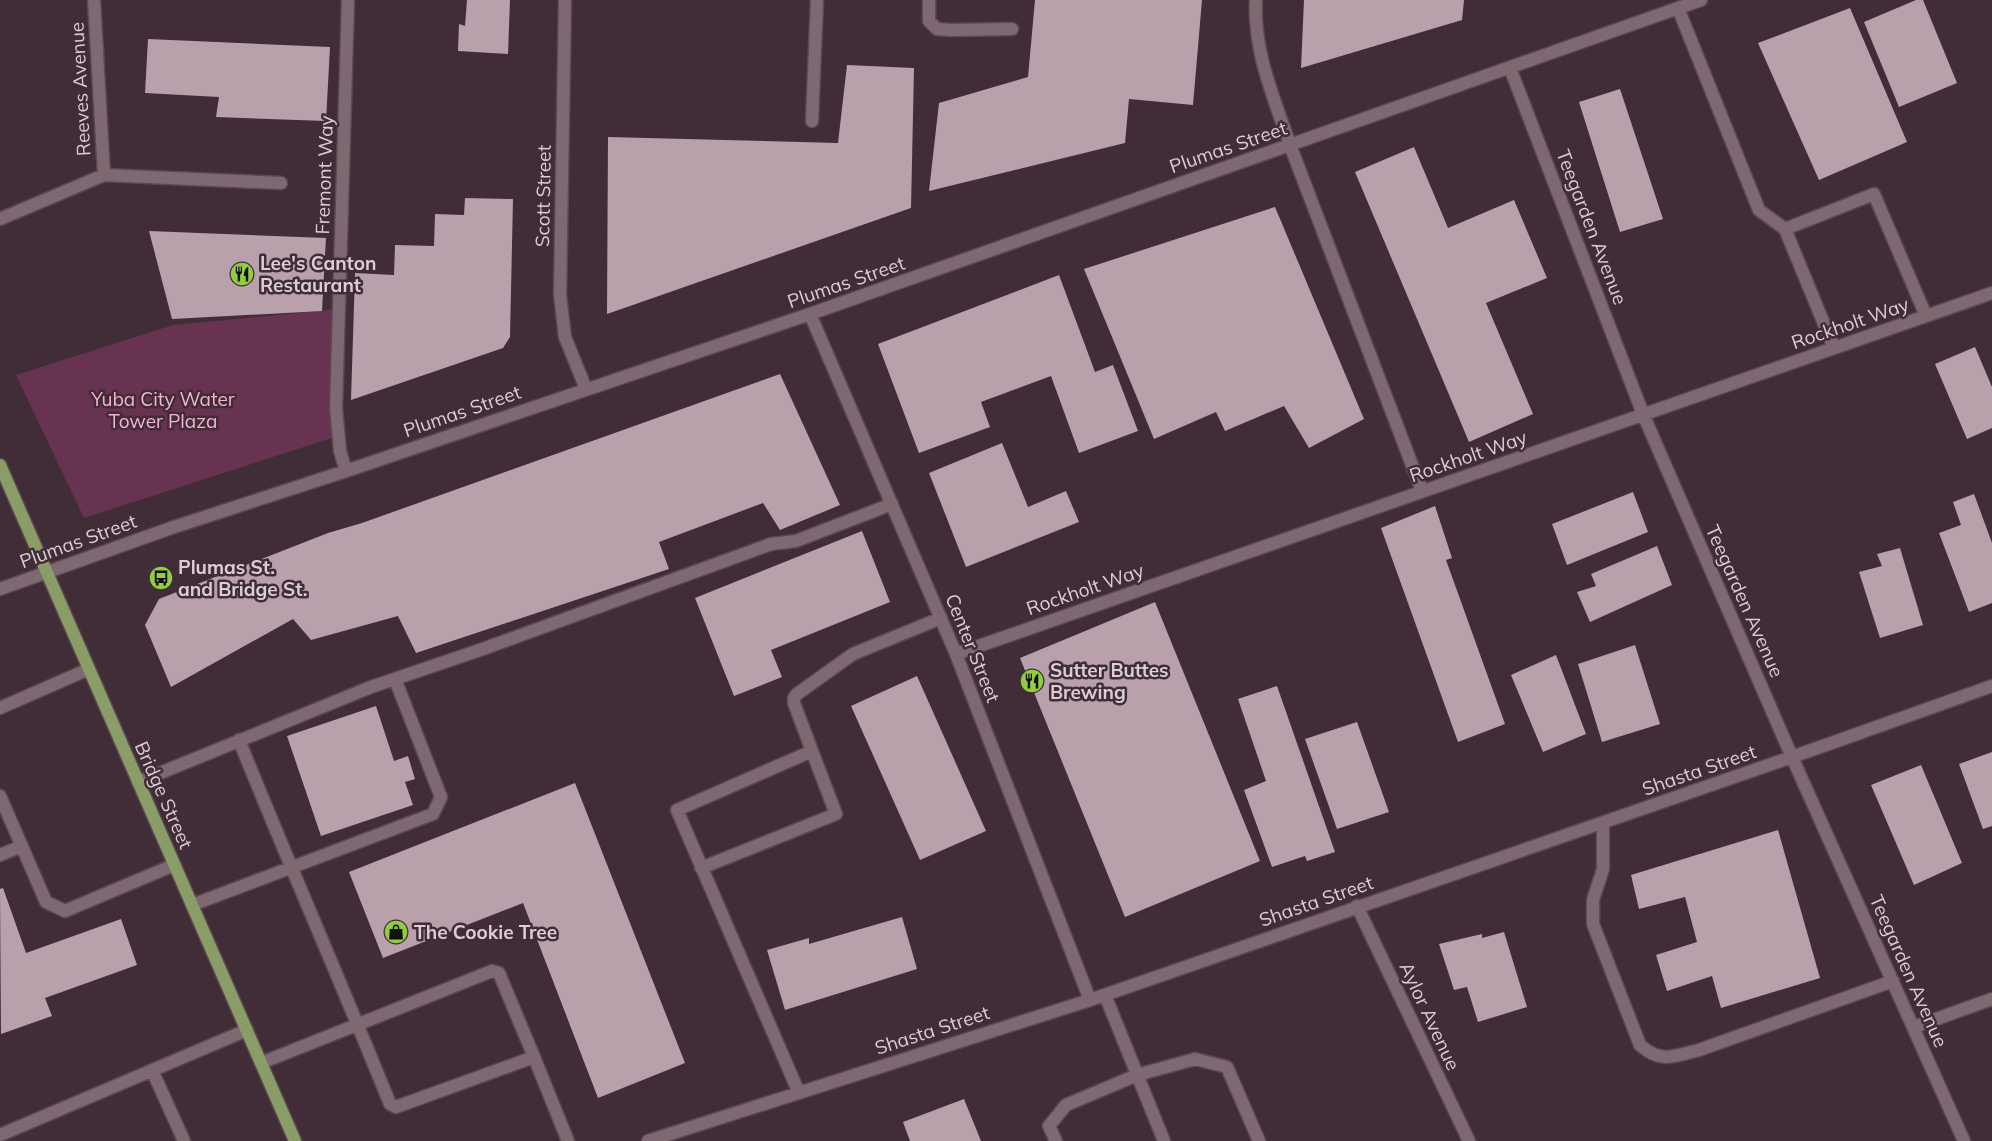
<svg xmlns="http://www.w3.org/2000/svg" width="1992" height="1141" font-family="Mulish,sans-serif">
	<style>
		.green { fill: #683350 }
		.building { fill: #b9a1ac }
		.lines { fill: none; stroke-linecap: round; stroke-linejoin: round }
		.minor-casing { stroke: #594951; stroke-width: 15 }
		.major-casing { stroke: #594951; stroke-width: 15 }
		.minor { stroke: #7e6872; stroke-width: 12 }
		.major { stroke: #8b9d67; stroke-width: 12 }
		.labels { text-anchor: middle; stroke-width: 5; stroke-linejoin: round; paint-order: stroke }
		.street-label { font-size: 19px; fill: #dbced4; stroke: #402d37 }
		.poi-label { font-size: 19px; font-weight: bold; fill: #dbced4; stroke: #402d37; text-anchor: start }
		.park-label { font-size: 19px; fill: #f6b2d4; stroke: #402d37 }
	</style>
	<rect width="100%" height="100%" fill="#402d37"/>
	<path class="green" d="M339 309 338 436 84 518 16 375 173 325Z"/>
	<path class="building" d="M467 0H510L508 54 458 51 459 24 465 26Z
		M1035 0H1202L1193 105 1129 99 1125 143 929 191 939 103 1028 77Z
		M1304 0H1464L1462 20 1301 68Z
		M1916 0H1923L1957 83 1899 107 1864 22Z
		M1850 8 1907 142 1819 180 1758 43Z
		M148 39 330 47 326 121 216 117 219 97 145 93Z
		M847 65 914 68 911 208 607 314 608 137 838 143Z
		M1620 89 1663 219 1620 232 1579 102Z
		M1414 147 1448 228 1514 200 1547 278 1486 303 1533 414 1469 442 1355 172Z
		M465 198 513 199 510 337 503 348 351 400 355 273 394 275 395 245 434 246 435 214 464 215Z
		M1275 207 1364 419 1309 448 1284 406 1225 431 1216 412 1154 439 1084 269Z
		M149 231 326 238 322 311 172 319Z
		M1059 275 1095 372 1113 365 1138 431 1079 453 1051 376 981 402 990 427 919 453 878 344Z
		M1975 347 1992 387V428L1967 439 1935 364Z
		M780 374 840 505 780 530 763 503 659 542 669 569 416 653 398 616 311 640 293 619 171 687 145 625 159 599 328 533 362 523Z
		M1002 443 1028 507 1066 491 1079 522 966 567 929 473Z
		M1633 492 1648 532 1567 565 1552 524Z
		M1974 494 1992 543V603L1969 612 1939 533 1961 525 1953 502Z
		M1435 506 1452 558 1446 560 1505 724 1458 742 1381 528Z
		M862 531 890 602 771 650 782 677 734 696 695 598Z
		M1657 546 1672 585 1590 622 1577 592 1596 586 1591 574Z
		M1900 548 1923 625 1880 638 1859 572 1882 566 1877 554Z
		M1155 602 1260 861 1125 917 1020 658Z
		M1635 645 1660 724 1602 742 1578 664Z
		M1556 655 1586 734 1543 752 1511 675Z
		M917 676 986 831 920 860 851 706Z
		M1277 686 1335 852 1307 861 1305 856 1272 867 1244 790 1266 781 1238 699Z
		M376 706 394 761 408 756 415 779 405 782 413 805 321 836 287 736Z
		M1357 722 1389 812 1337 829 1305 739Z
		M1992 752V826L1983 829 1959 764Z
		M1921 765 1962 863 1914 885 1871 785Z
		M575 783 685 1063 598 1098 523 903 383 958 349 872Z
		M1778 830 1820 978 1721 1008 1712 976 1667 991 1656 955 1697 942 1685 897 1639 909 1631 875Z
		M3 888 26 953 121 919 137 965 45 998 52 1016 1 1034 0 889Z
		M902 917 917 969 785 1010 767 950 809 938V944Z
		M1504 932 1527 1007 1478 1022 1467 987 1454 990 1439 944 1482 934V938Z
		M964 1099 981 1141H910L903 1122Z"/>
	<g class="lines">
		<g class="minor-casing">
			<path id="minor" d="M94 0 104 175
				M565 0 560 295 565 337 586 389
				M929 0V21L937 29 952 30 1012 29
				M1256 0C1253 51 1274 98 1290 145L1422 491
				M1678 8 1759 210 1785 229
				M1510 68 1643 414 1792 757 1964 1141
				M812 121 817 0
				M0 219 104 175 281 183
				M810 314 956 654 1090 1000
				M1834 348 1785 229 1874 194 1926 316
				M346 471 340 451 336 408 348 0
				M0 589 171 528 346 471 810 314 1701 0
				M956 654 1992 293
				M0 708 89 669
				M239 740C288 862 341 982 390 1104L396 1107 534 1057 499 973 492 971 261 1063
				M138 782 371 687 480 650 771 544 796 541 892 504
				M0 796 46 902 65 911 174 865
				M1603 823V869L1593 900V924L1640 1045C1661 1064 1675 1056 1699 1050L1893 981
				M0 855 22 846
				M701 868 836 814 812 751
				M192 905 433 814 441 797 395 679
				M1357 906 1469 1141
				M1105 995 1164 1141
				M1914 1027 1992 999
				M534 1057 568 1141
				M152 1070 184 1141
				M799 1093 677 810 812 751 794 703V698L797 694 853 654 941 618
				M0 1135 247 1030
				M648 1141 1090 1000 1792 757 1992 686
				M1056 1141 1049 1126 1066 1105 1137 1075 1195 1059 1227 1067 1259 1141"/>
		</g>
		<g class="major-casing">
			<path id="major" d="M0 465 295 1141"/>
		</g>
		<use href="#minor" class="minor"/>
		<use href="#major" class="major"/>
	</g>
	<defs>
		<g id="restaurant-disc" transform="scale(1.25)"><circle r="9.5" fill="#92cd3e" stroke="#402d37"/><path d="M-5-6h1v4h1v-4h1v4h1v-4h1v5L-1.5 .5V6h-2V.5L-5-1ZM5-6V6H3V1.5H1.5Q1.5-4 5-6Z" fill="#111"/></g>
		<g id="bus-disc" transform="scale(1.25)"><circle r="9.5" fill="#92cd3e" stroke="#402d37"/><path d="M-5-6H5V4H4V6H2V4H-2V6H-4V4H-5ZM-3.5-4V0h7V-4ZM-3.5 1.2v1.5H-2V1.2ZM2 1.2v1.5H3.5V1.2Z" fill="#111"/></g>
		<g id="shop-disc" transform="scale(1.25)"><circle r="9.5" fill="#92cd3e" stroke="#402d37"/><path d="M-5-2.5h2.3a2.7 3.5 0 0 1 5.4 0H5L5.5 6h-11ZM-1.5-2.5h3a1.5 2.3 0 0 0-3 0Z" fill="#111"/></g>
	</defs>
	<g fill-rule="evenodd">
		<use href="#restaurant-disc" x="242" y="274"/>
		<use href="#bus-disc" x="161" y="578"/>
		<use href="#restaurant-disc" x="1032" y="681"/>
		<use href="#shop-disc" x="396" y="932"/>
	</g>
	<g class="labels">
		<g class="street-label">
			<text transform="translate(80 89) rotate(-93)" y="7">Reeves Avenue</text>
			<text transform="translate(1228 147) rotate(-19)" y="7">Plumas Street</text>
			<text transform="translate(324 175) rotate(-88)" y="7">Fremont Way</text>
			<text transform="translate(543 196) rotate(-89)" y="7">Scott Street</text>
			<text transform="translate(1592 227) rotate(69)" y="7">Teegarden Avenue</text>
			<text transform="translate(846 282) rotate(-19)" y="7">Plumas Street</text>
			<text transform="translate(1850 323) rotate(-19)" y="7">Rockholt Way</text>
			<text transform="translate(462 411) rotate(-19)" y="7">Plumas Street</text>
			<text transform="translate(1468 456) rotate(-19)" y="7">Rockholt Way</text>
			<text transform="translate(78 541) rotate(-20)" y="7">Plumas Street</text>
			<text transform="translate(1085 589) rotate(-19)" y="7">Rockholt Way</text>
			<text transform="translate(1745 601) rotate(66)" y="7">Teegarden Avenue</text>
			<text transform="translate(973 648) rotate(68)" y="7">Center Street</text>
			<text transform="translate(1699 770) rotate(-19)" y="7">Shasta Street</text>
			<text transform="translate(164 795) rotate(66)" y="7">Bridge Street</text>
			<text transform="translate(1316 901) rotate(-19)" y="7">Shasta Street</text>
			<text transform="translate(1909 971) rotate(66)" y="7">Teegarden Avenue</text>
			<text transform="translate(1430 1016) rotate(65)" y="7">Aylor Avenue</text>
			<text transform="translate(932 1030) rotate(-18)" y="7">Shasta Street</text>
		</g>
		<g class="poi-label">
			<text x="260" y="270">Lee's Canton<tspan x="260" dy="22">Restaurant</tspan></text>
			<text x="178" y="574">Plumas St.<tspan x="178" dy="22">and Bridge St.</tspan></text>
			<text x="1050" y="677">Sutter Buttes<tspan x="1050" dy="22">Brewing</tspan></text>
			<text x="414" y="939">The Cookie Tree</text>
		</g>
		<g class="park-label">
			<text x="163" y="406">Yuba City Water<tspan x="163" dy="22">Tower Plaza</tspan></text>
		</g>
	</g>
</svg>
